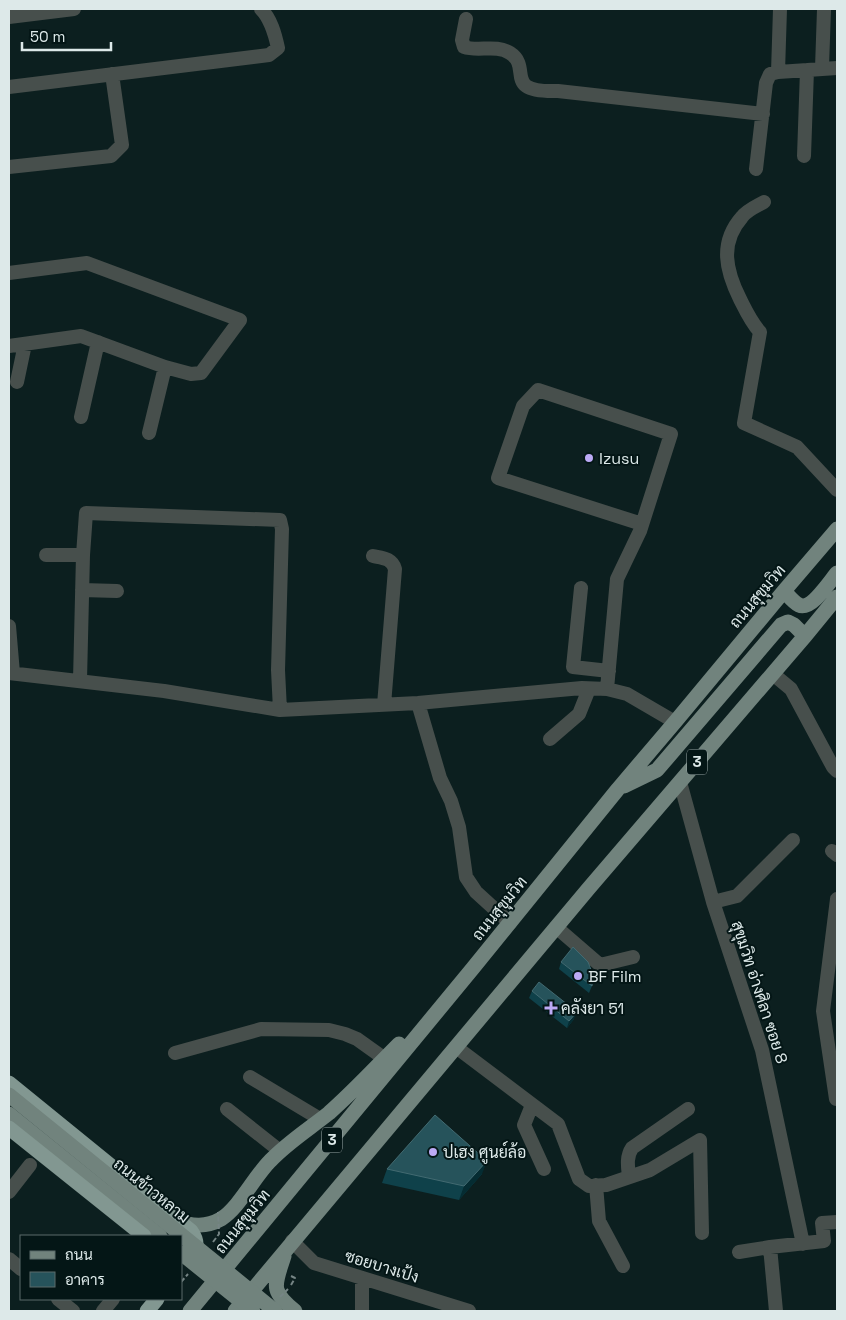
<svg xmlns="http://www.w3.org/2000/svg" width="846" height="1320" font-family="'Space Grotesk',Sarabun,sans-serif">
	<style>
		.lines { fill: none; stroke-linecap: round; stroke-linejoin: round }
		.path { stroke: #768585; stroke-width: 2; stroke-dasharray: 5 2.5; stroke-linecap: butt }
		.minor { stroke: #474f4c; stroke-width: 14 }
		.major { stroke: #71837d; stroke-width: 15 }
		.highway { stroke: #829791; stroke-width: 15 }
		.path-bridge { stroke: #768585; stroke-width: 2; stroke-dasharray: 5 2.5; stroke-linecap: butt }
		.major-bridge { stroke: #71837d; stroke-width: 15 }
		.wall { fill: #0f414a }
		.shaded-wall { fill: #052c32 }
		.building { fill: #26535b; stroke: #426a71 }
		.poi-dot { fill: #bcaaf5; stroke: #041616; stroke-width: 2 }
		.labels { text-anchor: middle; stroke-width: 4; stroke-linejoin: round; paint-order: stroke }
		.shield { fill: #041616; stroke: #9caaaa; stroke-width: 1 }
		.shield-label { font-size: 15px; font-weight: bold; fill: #dde9e9 }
		.poi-label { font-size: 16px; fill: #dde9e9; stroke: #041616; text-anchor: start }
		.street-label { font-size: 16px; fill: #dde9e9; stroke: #041616 }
	</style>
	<rect width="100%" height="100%" fill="#0c1f1f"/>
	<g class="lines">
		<path class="path" d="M291 1285 295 1278 291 1276"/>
		<path class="minor" d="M9 17 74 9
			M466 19 462 40 464 47C478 52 496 44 510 53 533 68 501 93 558 91L763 114
			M822 68 824 9
			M778 72 780 9
			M9 87 269 55 278 48C275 34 271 19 261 9
			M804 156 807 70
			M9 167 111 156 122 145 112 74
			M756 169 766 83 770 74 778 72 837 68
			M764 202C757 206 747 210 742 217 719 243 726 271 740 299 746 311 751 322 760 332L744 423 797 447 837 490
			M9 273 87 263 240 320 201 373 191 374 165 367 81 336 9 346
			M17 382 25 344
			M81 417 98 342
			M149 433 165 367
			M46 555H83
			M373 556C382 558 392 558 395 569L384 705
			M581 588 573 667 609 671
			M82 590 117 591
			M9 626 13 673
			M9 673 164 691 280 710 418 703 582 688 607 689 627 694 675 722
			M773 674 791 689 833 767 837 771
			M80 680 83 555 86 513 280 520 282 529 278 670 280 710
			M607 689 617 579 640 531 671 434 538 390 523 406 498 478 642 524
			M418 703 440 778 451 801 459 827 466 877 476 892 510 923
			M550 739 579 714 589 689
			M680 782 713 902 762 1050 803 1244
			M832 851 837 855
			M837 899 823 1011 836 1099H837
			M713 902 737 896 793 840
			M556 927 600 965 633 957
			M456 1047 558 1124 579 1179 589 1186 606 1185 650 1170 700 1140 702 1233
			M175 1053 261 1029 329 1030 345 1034 357 1039 385 1059
			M250 1077 320 1119
			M532 1105 524 1125 544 1169
			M227 1109 280 1151
			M629 1177C628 1167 626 1157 632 1148L688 1109
			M596 1185 599 1221 623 1266
			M9 1192 30 1165
			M292 1241 314 1263 469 1311
			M739 1252 770 1247
			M9 1259 21 1269
			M58 1299 73 1311
			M103 1311 113 1299
			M362 1311V1278
			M776 1311 770 1247 824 1241 822 1223 837 1222"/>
		<path class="major" d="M784 591C788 595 793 602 799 605 811 611 830 581 837 573
			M624 786 657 770 781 625 788 622 794 625 805 636
			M9 1114 160 1236
			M178 1220C191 1227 207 1227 221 1219 239 1208 254 1177 270 1161 288 1142 309 1129 329 1113 354 1091 376 1067 399 1044
			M284 1256C275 1285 269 1290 295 1311
			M190 1311 473 968 618 789 675 722 784 591 837 529
			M235 1311 589 888 805 636 837 597"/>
		<path class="highway" d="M9 1083 191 1231C196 1238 198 1246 193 1254
			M9 1128 144 1236
			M147 1311 157 1299"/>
		<path class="path-bridge" d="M213 1242 219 1234 218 1212
			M181 1282 188 1274
			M280 1297 288 1289"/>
		<path class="major-bridge" d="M9 1095 275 1311
			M181 1253 253 1311"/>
	</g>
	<path class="wall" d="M561 962 592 986 589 993 559 969Z
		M532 991 574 1019 567 1028 529 998Z
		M387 1169 482 1174 459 1200 382 1183Z"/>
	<path class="shaded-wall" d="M577 1012 574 1019 567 1028 569 1021Z
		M487 1161 482 1174 459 1200 464 1186Z"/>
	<path class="building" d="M573 947 588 962 593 975 592 986 561 962Z
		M539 982 577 1012 569 1021 532 991Z
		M435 1115 487 1161 464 1186 387 1169Z"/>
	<g class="poi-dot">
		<circle cx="589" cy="458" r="5"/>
		<circle cx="578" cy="976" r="5"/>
		<path d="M548.5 1000.5h5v5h5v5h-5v5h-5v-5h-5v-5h5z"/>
		<circle cx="433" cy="1152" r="5"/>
	</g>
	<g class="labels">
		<g class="shield">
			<rect x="687" y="749.5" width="20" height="25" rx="4"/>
			<rect x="322" y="1127.5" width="20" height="25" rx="4"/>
		</g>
		<g class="shield-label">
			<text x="697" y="767">3</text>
			<text x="332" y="1145">3</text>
		</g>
		<g class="poi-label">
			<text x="599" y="464">Izusu</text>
			<text x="588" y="982">BF Film</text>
			<text x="561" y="1014">คลังยา 51</text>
			<text x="443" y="1158">ปเฮง ศูนย์ล้อ</text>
		</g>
		<g class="street-label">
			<text transform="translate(757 596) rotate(-50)" y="6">ถนนสุขุมวิท</text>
			<text transform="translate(499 908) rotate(-51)" y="6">ถนนสุขุมวิท</text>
			<text transform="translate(760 992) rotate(72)" y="6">สุขุมวิท อ่างศิลา ซอย 8</text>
			<text transform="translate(152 1190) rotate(39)" y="6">ถนนข้าวหลาม</text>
			<text transform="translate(242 1221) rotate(-51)" y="6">ถนนสุขุมวิท</text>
			<text transform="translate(382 1266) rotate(17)" y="6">ซอยบางเป้ง</text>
		</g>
	</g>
	<rect width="846" height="1320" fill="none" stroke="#dde9e9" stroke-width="20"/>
	<rect x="20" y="1235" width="162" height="65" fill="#041616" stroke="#5b6a6a"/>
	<rect x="30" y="1251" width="25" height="8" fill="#71837d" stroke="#5b6a6a"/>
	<text x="65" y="1260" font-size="15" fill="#dde9e9">ถนน</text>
	<rect x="30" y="1272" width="25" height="15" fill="#26535b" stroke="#5b6a6a"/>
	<text x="65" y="1285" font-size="15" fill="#dde9e9">อาคาร</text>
	<path d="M22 42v8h89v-8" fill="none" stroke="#dde9e9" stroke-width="2.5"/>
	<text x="30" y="42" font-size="15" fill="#dde9e9" stroke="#041616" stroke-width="4" paint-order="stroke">50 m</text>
</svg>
